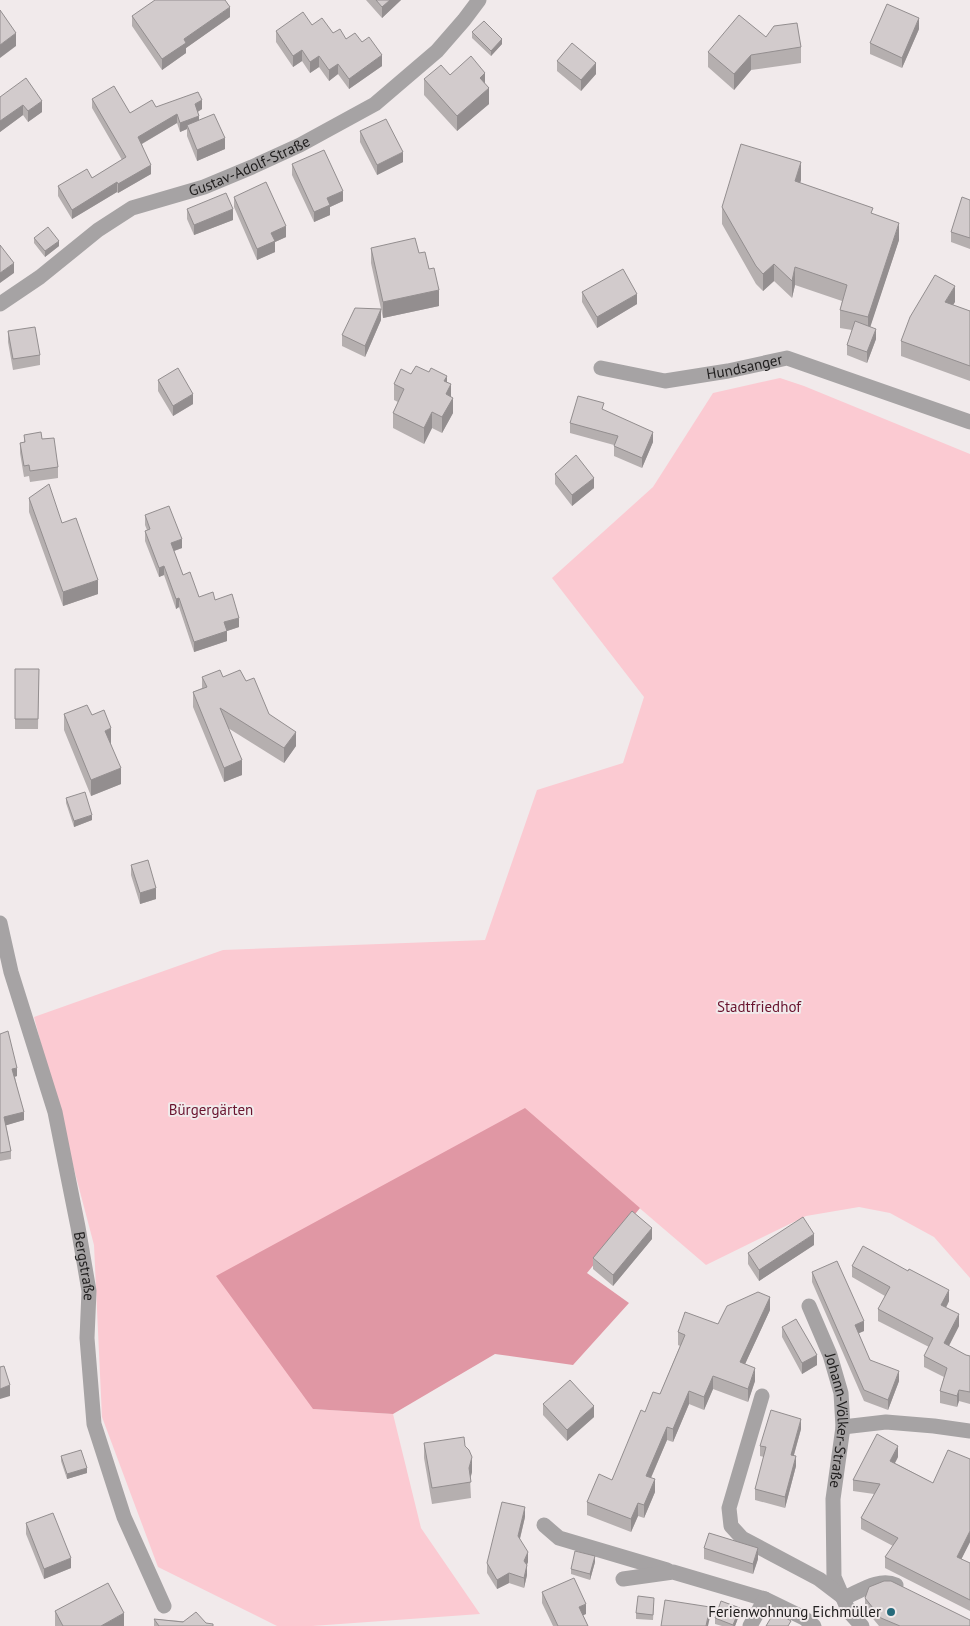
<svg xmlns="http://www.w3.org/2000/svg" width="970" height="1626" font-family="'PT Sans',sans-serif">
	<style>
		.green { fill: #fbcad2 }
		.forest { fill: #e097a4 }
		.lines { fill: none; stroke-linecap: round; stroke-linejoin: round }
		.minor { stroke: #a6a3a4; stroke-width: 15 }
		.wall { fill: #b5afaf }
		.shaded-wall { fill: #938e8f }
		.building { fill: #d2cbcc; stroke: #938e8f }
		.poi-dot { fill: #266a7b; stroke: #f1eaeb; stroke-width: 2 }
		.labels { text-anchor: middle; stroke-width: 4; stroke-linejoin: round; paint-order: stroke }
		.street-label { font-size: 15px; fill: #222020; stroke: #f1eaeb }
		.park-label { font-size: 15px; fill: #69142f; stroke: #f1eaeb }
		.poi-label { font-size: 15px; fill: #222020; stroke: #f1eaeb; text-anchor: end }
	</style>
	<rect width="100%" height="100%" fill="#f1eaeb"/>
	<path class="green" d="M780 378 804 386 970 454V1278L934 1237 890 1213 859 1207 806 1216 706 1265 574 1152 313 1409 393 1414 421 1528 480 1614 312 1626H277L158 1567 102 1417 94 1245 34 1017 223 950 485 940 537 790 623 763 644 697 552 578 653 487 713 393Z"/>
	<path class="forest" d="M525 1108 640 1208 587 1273 629 1303 573 1365 495 1354 393 1414 313 1409 216 1276Z"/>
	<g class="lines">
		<g class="minor">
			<path id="s1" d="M0 304 40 277 98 230 132 208 204 187 252 167 300 145 375 104 437 51 464 20 479 0"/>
			<path id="s2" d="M601 368 665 381 728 371 787 358 970 422"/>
			<path id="s3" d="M0 923 11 972 55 1112 78 1227 89 1291 87 1338 94 1424 124 1517 164 1606"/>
			<path id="s4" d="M809 1306 830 1355 841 1393 843 1427 833 1499 834 1577 849 1612 862 1626"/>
			<path d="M762 1396 729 1508 731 1526 742 1538 819 1579 844 1598C859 1592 879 1577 896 1585"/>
			<path d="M843 1427 886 1422 934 1426 970 1431"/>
			<path d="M544 1525 559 1538 667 1570"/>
			<path d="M623 1579 673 1572 765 1599 804 1618 814 1626"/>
			<path d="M750 1626 765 1599"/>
		</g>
	</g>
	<path class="wall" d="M366 0H401L382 18Z
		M132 16 230 17 186 48V53L162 70 132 26Z
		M312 25 333 33 346 39 362 42 382 66 349 89 338 74 329 81 319 67 310 73 302 61 293 67 276 42V31Z
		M919 29 902 68 870 54V43Z
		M472 32 502 44 491 56 472 38Z
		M766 37 801 47V63L751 70 734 90 708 67V52Z
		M557 61 596 74 581 91 557 71Z
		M450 75 485 84 489 104 457 131 424 95V79Z
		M0 97 42 112 28 122 23 115 0 132Z
		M92 99 130 113 156 107 202 109 198 112 199 120 225 149 197 161 187 136V129L180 132 177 123 142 144 151 174 118 193 117 192 72 219 58 196V186L92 178 122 160 92 108Z
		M360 131 403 162 377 175 360 142Z
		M292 164 343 201 330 207V215L314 222 292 175Z
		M801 180 800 183 873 214 899 240 870 326 876 339 867 363 847 355V345L852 330 840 328V310L842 301 795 285 792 298 774 281 763 291 756 284 722 224V207Z
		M234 197 286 237 275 242V252L257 260 234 207Z
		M970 200V249L951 242V232Z
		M187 209 233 220 194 235 187 219Z
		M34 238 59 246 45 257 34 243Z
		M371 248 419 253 429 269 439 306 383 318 371 263Z
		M582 292 637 304 597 328 582 302Z
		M955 302 953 305 970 311V381L901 356V341Z
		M381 320 365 357 342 346V335Z
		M8 331 40 355V365L13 370 8 342Z
		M411 374 447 382 451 397 453 413 442 433 432 428 424 444 393 428V413L398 402 394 400V384Z
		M158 380 193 404 173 416 158 391Z
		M604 410 653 442 642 468 614 456V445L570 433V423Z
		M24 435 42 439 58 467V478L30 482 29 476 24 477 20 453V443L24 442Z
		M555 474 594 488 572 506 555 484Z
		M29 498 62 523 98 594 63 606 29 512Z
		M145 515 182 548 174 551 183 575 199 597 215 600 239 627 227 631V641L194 652 179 607 176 609 164 575 159 577 145 541V531L147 530 145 525Z
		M15 669H39L38 729H15Z
		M202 677H223L246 681 269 714 296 746 284 763 228 728 242 775 224 782 193 707V692L202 688Z
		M64 714 92 715 111 744 121 784 91 796 64 730Z
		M66 798 92 820 74 827 66 803Z
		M131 865 156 899 140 904 131 875Z
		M0 1034 17 1076 15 1077 24 1120 6 1125 11 1151V1159L0 1161Z
		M652 1239 613 1286 593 1269V1258Z
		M814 1245 759 1281 748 1264V1253Z
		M852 1266 949 1301 946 1308 959 1326 949 1346 966 1355 970 1356V1404L959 1401 957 1407 940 1403V1391L944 1377 924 1367V1356L929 1347 878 1321V1309L885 1296 852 1277Z
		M812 1272 864 1331 858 1333 870 1360 899 1381 888 1410 864 1401 812 1282Z
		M770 1310 745 1364 755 1381 748 1402 713 1389 704 1410 689 1404 673 1442 667 1440 651 1478 655 1492 644 1518 638 1516 631 1532 587 1515V1502L612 1480 645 1412 660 1394 680 1346 678 1345V1332L718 1324Z
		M782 1327 817 1365 802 1374 782 1337Z
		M543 1404 594 1417 567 1441 543 1415Z
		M801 1429 794 1455 796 1466 785 1508 755 1500V1489L764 1457 760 1456V1446Z
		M424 1443 465 1446 472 1472 470 1478 471 1498 432 1504 424 1458Z
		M61 1456 87 1473 67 1479 61 1461Z
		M898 1457 895 1463 933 1483 970 1459V1542L961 1559 970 1563V1611L885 1568V1557L893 1546 861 1529V1518L874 1494 853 1491V1480Z
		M525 1517 520 1539 528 1562 527 1565V1575L524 1588 509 1583 497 1589 487 1573V1563Z
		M26 1523 71 1568 44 1579 26 1534Z
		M704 1548 758 1559 753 1574 704 1559Z
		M595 1562 590 1580 571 1574V1569Z
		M542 1592 586 1614 583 1615 588 1626H553L542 1603Z
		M865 1598 970 1626H879L865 1609Z
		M654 1603 653 1620 636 1619V1613Z
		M55 1611 124 1626H55Z
		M740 1613 735 1626H722L715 1624V1618Z
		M154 1619 206 1623 213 1626H154Z"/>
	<path class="shaded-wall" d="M390 0H401L382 18V7Z
		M230 7V17L186 48V53L162 70V59L184 39Z
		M919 18V29L902 68V58Z
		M16 33V46L0 58V45Z
		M502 39V44L491 56V51Z
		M302 50V61L293 67V56Z
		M382 55V66L349 89V79Z
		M751 55V70L734 90V74Z
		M319 56V67L310 73V62Z
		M596 63V74L581 91V80Z
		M338 64V74L329 81V70Z
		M485 73V88L480 78Z
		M489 88V104L457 131V116Z
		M202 100V109L195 113V104Z
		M42 101V112L28 122V111Z
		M23 105V115L0 132V121Z
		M177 114V123L138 146V137Z
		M199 116V125H187V129L180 132V123Z
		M225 138V149L197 161V150Z
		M403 152V162L377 175V165Z
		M801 162V180L795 199V181Z
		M151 165V174L118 193V184Z
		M117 182V192L72 219V210Z
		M343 191V201L330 207V215L314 222V212L327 198Z
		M233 209V220L194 235V225Z
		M899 223V240L868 334V317Z
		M286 226V237L275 242V252L257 260V249L271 233Z
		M59 241V246L45 257V251Z
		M14 263V273L0 283V273Z
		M774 264V281L763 291V274Z
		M795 267V285L792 298V281Z
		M955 286V302L945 317V302Z
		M439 290V306L383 318V302Z
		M637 294V304L597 328V317Z
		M381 309V320L365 357V346Z
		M876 329V339L867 363V352Z
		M447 376V391L451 384V400L446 410 444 381Z
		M193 394V404L173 416V406Z
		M453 398V413L442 433V417Z
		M432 412V428L424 444V428Z
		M653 432V442L642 468V458Z
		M594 478V488L572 506V495Z
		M182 539V548L171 552V543Z
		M164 566V575L159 577V568Z
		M98 580V594L63 606V592Z
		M179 598V607L176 609V599Z
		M239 618V627L224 632V622Z
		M227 631V641L194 652V642Z
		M111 728V744L105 746V731Z
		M296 732V746L284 763V748Z
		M242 760V775L224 782V768Z
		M121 768V784L91 796V780Z
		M92 815V820L74 827V821Z
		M156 888V899L140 904V893Z
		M17 1068V1076L12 1077V1069Z
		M24 1112V1120L4 1126V1117Z
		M652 1228V1239L613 1286V1275Z
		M814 1234V1245L759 1281V1270Z
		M949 1290V1301L941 1317V1305Z
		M770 1297V1310L740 1375V1362Z
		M959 1314V1326L944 1355V1343Z
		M864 1321V1331L855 1335V1325Z
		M817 1355V1365L802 1374V1363Z
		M755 1368V1381L748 1402V1389Z
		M899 1371V1381L888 1410V1400Z
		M713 1376V1389L704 1410V1397Z
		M10 1385V1396L0 1399V1389Z
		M959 1390V1401L957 1407V1396Z
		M689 1391V1404L673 1442V1429Z
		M594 1406V1417L567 1441V1430Z
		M801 1419V1429L791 1465V1455Z
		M667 1427V1440L646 1489V1476Z
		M898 1446V1457L890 1472V1461Z
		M796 1456V1466L785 1508V1497Z
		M472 1457V1472L469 1484V1468Z
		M87 1468V1473L67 1479V1474Z
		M655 1479V1492L644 1518V1505Z
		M638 1503V1516L631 1532V1519Z
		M525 1507V1517L518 1546V1536Z
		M970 1531V1542L957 1568V1557Z
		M758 1548V1559L753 1574V1564Z
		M528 1552V1562L524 1570V1561Z
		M595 1556V1562L590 1580V1574Z
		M71 1558V1568L44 1579V1569Z
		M527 1565V1575L524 1588V1578Z
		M509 1573V1583L497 1589V1580Z
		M586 1604V1614L579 1617V1607Z
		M710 1607V1617L708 1626H706Z
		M740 1608V1613L735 1626H733Z
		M124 1613V1626H101Z"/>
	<path class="building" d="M155 0H225L230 7 184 39 186 43 162 59 132 16Z
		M376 0H390L382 7Z
		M887 4 919 18 902 58 870 43Z
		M0 10 16 33 0 45Z
		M303 12 312 25 322 18 333 33 340 29 346 39 355 33 362 42 369 37 382 55 349 79 338 64 329 70 319 56 310 62 302 50 293 56 276 31Z
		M739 15 766 37 774 26 797 23 801 47 751 55 734 74 708 52Z
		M484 21 502 39 491 51 472 32Z
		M572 43 596 63 581 80 557 61Z
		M471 56 485 73 480 78 489 88 457 116 424 79 441 65 450 75Z
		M26 78 42 101 28 111 23 105 0 121V97Z
		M114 86 130 113 152 100 156 107 198 92 202 100 195 104 199 116 180 123 177 114 138 137 151 165 118 184 117 182 72 210 58 186 87 169 92 178 126 157 92 99Z
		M214 114 225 138 197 150 187 125Z
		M386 119 403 152 377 165 360 131Z
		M741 144 801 162 795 181 873 208 871 213 899 223 868 317 840 310 847 285 795 267 792 281 774 264 763 274 756 266 722 207Z
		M324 150 343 191 327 198 330 205 314 212 292 164Z
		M266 182 286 226 271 233 275 241 257 249 234 197Z
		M226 193 233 209 194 225 187 209Z
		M962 197 970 200V238L951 232Z
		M48 227 59 241 45 251 34 238Z
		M415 238 419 253 425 252 429 269 434 268 439 290 383 302 371 248Z
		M0 245 14 263 0 273Z
		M623 269 637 294 597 317 582 292Z
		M935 275 955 286 945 302 970 311V366L901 341 910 317Z
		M355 308 381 309 365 346 342 335Z
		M855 321 876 329 867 352 847 345Z
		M35 327 40 355 13 359 8 331Z
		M416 366 429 372 431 368 447 376 444 381 451 384 446 394 453 398 442 417 432 412 424 428 393 413 404 389 394 384 401 369 411 374Z
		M178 368 193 394 173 406 158 380Z
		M578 396 604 403 602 409 653 432 642 458 614 446 618 436 570 423Z
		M41 432 42 439 54 438 58 467 30 471 29 465 24 466 20 443 25 442 24 435Z
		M576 455 594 478 572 495 555 474Z
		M49 484 62 523 76 518 98 580 63 592 29 498Z
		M169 506 182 539 171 543 183 575 190 572 199 597 213 592 215 600 232 594 239 618 224 622 227 631 194 642 179 598 176 599 164 566 159 568 145 531 150 529 145 515Z
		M15 669H39L38 719H15Z
		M220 670 223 677 240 670 246 681 254 678 269 714 296 732 284 748 220 708 242 760 224 768 193 692 207 687 202 677Z
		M87 705 92 715 104 710 111 728 105 731 121 768 91 780 64 714Z
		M85 792 92 815 74 821 66 798Z
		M148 860 156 888 140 893 131 865Z
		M8 1031 17 1068 12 1069 24 1112 4 1117 11 1151 0 1153V1034Z
		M632 1211 652 1228 613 1275 593 1258Z
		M803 1217 814 1234 759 1270 748 1253Z
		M863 1246 908 1271 909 1269 949 1290 941 1305 959 1314 944 1343 966 1355 970 1356V1392L959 1390 957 1396 940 1391 947 1368 924 1356 933 1338 878 1309 890 1287 852 1266Z
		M837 1261 864 1321 855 1325 870 1360 899 1371 888 1400 864 1390 812 1272Z
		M758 1292 770 1297 740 1362 755 1368 748 1389 713 1376 704 1397 689 1391 673 1429 667 1427 646 1476 655 1479 644 1505 638 1503 631 1519 587 1502 599 1474 612 1480 641 1410 645 1412 653 1392 660 1394 685 1335 678 1332 685 1312 718 1324 727 1306Z
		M796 1319 817 1355 802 1363 782 1327Z
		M4 1366 10 1385 0 1389V1367Z
		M570 1380 594 1406 567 1430 543 1404Z
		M771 1410 801 1419 791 1455 796 1456 785 1497 755 1489 766 1447 760 1446Z
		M877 1434 898 1446 890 1461 933 1483 948 1450 970 1459V1531L957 1557 970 1563V1600L885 1557 898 1538 861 1518 880 1484 853 1480Z
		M464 1437 465 1446 469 1450 472 1457 469 1468 471 1482 432 1488 424 1443Z
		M81 1450 87 1468 67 1474 61 1456Z
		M502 1502 525 1507 518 1536 528 1552 524 1561 527 1565 524 1578 509 1573 497 1580 487 1563Z
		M53 1513 71 1558 44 1569 26 1523Z
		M709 1533 758 1548 753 1564 704 1548Z
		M575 1551 595 1556 590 1574 571 1569Z
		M574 1578 586 1604 579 1607 588 1626H558L542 1592Z
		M884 1581H891L970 1620V1626H900L881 1618 865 1598 869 1587Z
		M108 1583 124 1613 101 1626H63L55 1611Z
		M638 1596 654 1598 653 1615 636 1613Z
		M665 1600 710 1607 706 1626H661Z
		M721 1601 740 1608 733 1625 715 1618Z
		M775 1611 791 1621 788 1626H766Z
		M196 1612 206 1623 213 1624V1626H159L154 1619 183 1622Z"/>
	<circle class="poi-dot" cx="891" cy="1612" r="5"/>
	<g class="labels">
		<g class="street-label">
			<text dy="5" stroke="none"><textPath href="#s1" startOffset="288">Gustav-Adolf-Straße</textPath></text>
			<text dy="5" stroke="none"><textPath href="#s2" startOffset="146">Hundsanger</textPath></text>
			<text dy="5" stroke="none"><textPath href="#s3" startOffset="354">Bergstraße</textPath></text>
			<text dy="5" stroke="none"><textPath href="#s4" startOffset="120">Johann-Völker-Straße</textPath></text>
		</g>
		<g class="park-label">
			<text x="759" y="1012">Stadtfriedhof</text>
			<text x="211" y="1115">Bürgergärten</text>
		</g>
		<g class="poi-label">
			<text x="881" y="1617">Ferienwohnung Eichmüller</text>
		</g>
	</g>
</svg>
